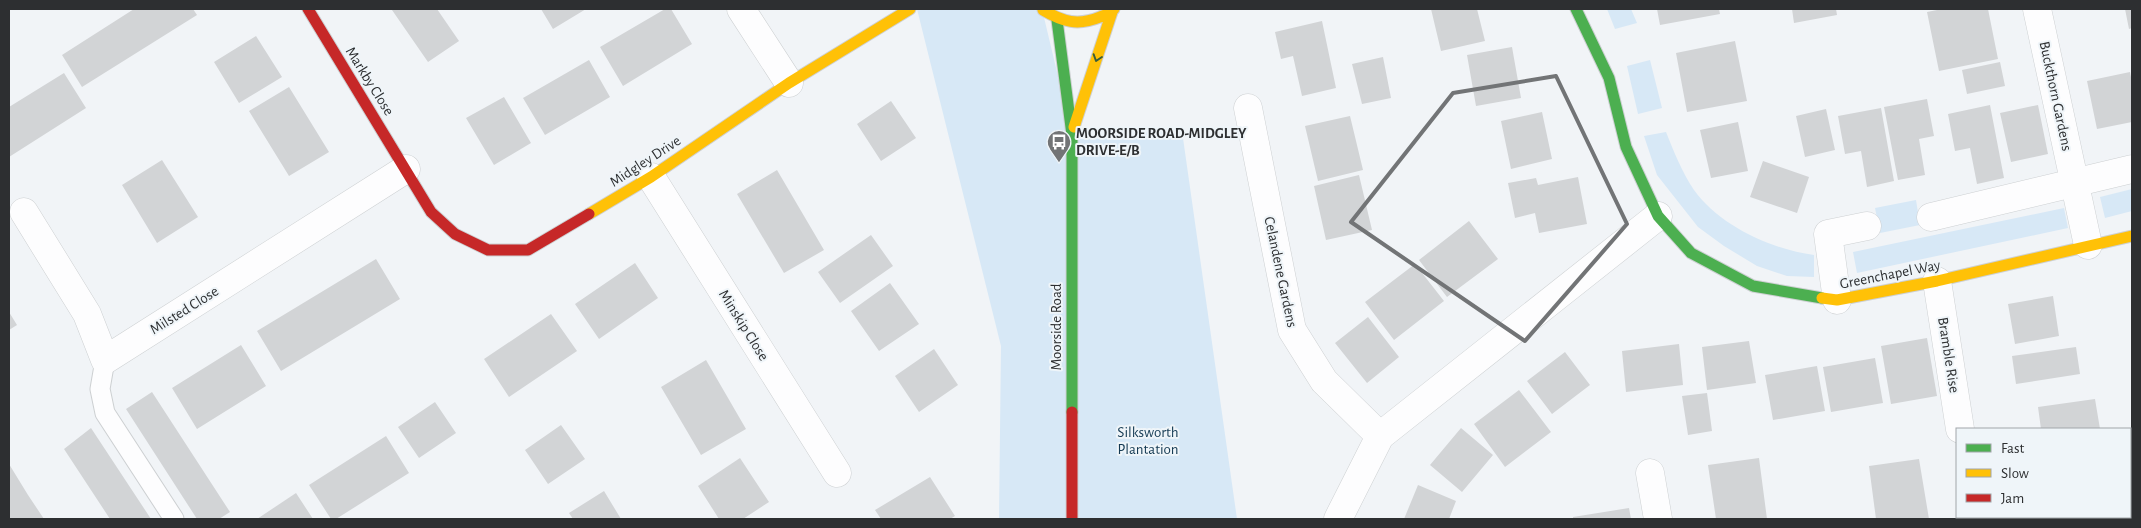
<svg xmlns="http://www.w3.org/2000/svg" width="2141" height="528" font-family="'Alegreya Sans',sans-serif">
	<style>
		.green { fill: #d7e8f6 }
		.building { fill: #d2d4d6 }
		.lines { fill: none; stroke-linecap: round; stroke-linejoin: round }
		.lane-casing { stroke: #cdd0d2; stroke-width: 21 }
		.street-casing { stroke: #cdd0d2; stroke-width: 29 }
		.fast-casing { stroke: #cdd0d2; stroke-width: 13 }
		.slow-casing { stroke: #cdd0d2; stroke-width: 13 }
		.jam-casing { stroke: #cdd0d2; stroke-width: 13 }
		.lane { stroke: #fdfdfe; stroke-width: 19 }
		.street { stroke: #fdfdfe; stroke-width: 28 }
		.fast { stroke: #4caf50; stroke-width: 11 }
		.slow { stroke: #ffc107; stroke-width: 11 }
		.jam { stroke: #c62828; stroke-width: 11 }
		.oneway { stroke: #385c3c }
		.marked { fill: none; stroke: #727476; stroke-width: 4; stroke-linejoin: round }
		.labels { text-anchor: middle; stroke-width: 4; stroke-linejoin: round; paint-order: stroke }
		.street-label { font-size: 15px; fill: #2d2f31; stroke: #eff5f9 }
		.poi-label { font-size: 15px; font-weight: bold; fill: #2d2f31; stroke: #eff5f9; text-anchor: start }
		.park-label { font-size: 15px; fill: #133952; stroke: #eff5f9 }
	</style>
	<rect width="100%" height="100%" fill="#f1f4f7"/>
	<path class="green" d="M917 9H1042L1072 135 1182 131 1237 519H999L1001 346Z
		M1607 9H1631L1637 23 1615 29Z
		M1650 60 1662 108 1638 114 1627 66Z
		M1666 132C1674 152 1682 172 1694 190 1720 226 1771 249 1814 255V277L1787 276 1757 266 1724 246 1698 227 1657 175 1644 136Z
		M2132 189V211L2105 218 2100 197Z
		M1916 200 1920 225 1880 233 1875 208Z
		M2064 208 2068 228 1857 273 1853 252Z"/>
	<path class="building" d="M134 9H193L197 15 82 87 62 55Z
		M394 9H437L459 41 428 62 392 10Z
		M541 9H586L553 29Z
		M665 9H671L692 44 623 86 600 47Z
		M1431 9H1477L1485 41 1441 51Z
		M1657 9H1719L1720 14 1660 25Z
		M1792 9H1836L1837 15 1794 23Z
		M1942 9H1988L1998 59 1939 71 1927 12Z
		M2125 9H2132V28L2129 29Z
		M1322 21 1336 88 1302 96 1293 56 1281 59 1275 32Z
		M256 36 282 77 239 103 214 62Z
		M1735 41 1747 101 1687 112 1676 53Z
		M1512 47 1521 98 1476 106 1467 55Z
		M1383 57 1391 98 1362 104 1352 64Z
		M589 60 610 97 545 135 523 98Z
		M2000 62 2005 86 1967 94 1962 70Z
		M2130 72 2132 82V122L2097 129 2087 81Z
		M64 73 86 108 9 157V107Z
		M289 87 329 152 289 176 249 111Z
		M504 97 531 143 494 165 466 118Z
		M1927 99 1934 136 1919 139 1925 175 1898 180 1884 107Z
		M891 101 916 138 881 161 857 124Z
		M1990 105 2004 178 1977 184 1970 148 1955 151 1948 114Z
		M2038 105 2048 154 2011 162 2000 113Z
		M1881 108 1894 181 1867 187 1861 151 1845 154 1838 116Z
		M1826 109 1835 150 1805 157 1796 116Z
		M1542 112 1552 159 1511 169 1501 121Z
		M1350 116 1363 170 1318 181 1305 126Z
		M1738 122 1748 171 1711 178 1700 130Z
		M162 160 198 217 157 243 122 185Z
		M1763 161 1809 177 1797 213 1750 197Z
		M777 170 824 250 784 273 737 194Z
		M1359 175 1372 230 1326 240 1314 186Z
		M1578 177 1587 224 1539 233 1535 213 1515 218 1508 183 1536 178 1538 185Z
		M1469 221 1498 259 1447 297 1419 260Z
		M871 235 893 266 840 303 818 272Z
		M376 259 400 299 281 371 257 331Z
		M635 263 658 298 599 339 575 304Z
		M1415 264 1444 301 1394 340 1365 302Z
		M890 283 919 324 879 351 851 311Z
		M2053 296 2059 336 2015 344 2008 304Z
		M9 312 17 325 9 330Z
		M551 314 577 351 509 397 484 359Z
		M1368 317 1399 357 1367 383 1335 343Z
		M1927 338 1937 396 1891 404 1881 346Z
		M1749 341 1756 383 1707 390 1702 347Z
		M1679 344 1683 385 1626 392 1622 351Z
		M241 345 266 386 197 429 172 388Z
		M2076 347 2080 374 2016 384 2012 356Z
		M934 349 958 385 919 412 895 376Z
		M1565 352 1590 385 1552 414 1527 381Z
		M1875 358 1883 403 1831 412 1823 367Z
		M706 360 746 429 701 455 661 387Z
		M1817 366 1825 411 1773 420 1765 375Z
		M1519 390 1551 432 1505 467 1474 424Z
		M152 392 230 512 219 519H197L126 409Z
		M1707 393 1712 431 1688 435 1682 396Z
		M2095 399 2100 429H2041L2038 407Z
		M435 402 456 433 419 458 398 427Z
		M561 425 585 459 548 484 525 450Z
		M91 428 151 519H110L64 449Z
		M1461 428 1493 455 1462 492 1430 465Z
		M386 436 409 473 336 519H331L309 485Z
		M740 458 769 502 743 519H719L698 486Z
		M1759 458 1767 519H1716L1708 465Z
		M1919 459 1929 519H1876L1869 466Z
		M9 464 28 495 44 519H9Z
		M930 477 955 516 950 519H881L875 510Z
		M1418 485 1456 501 1449 519H1404Z
		M604 491 621 519H573L569 513Z
		M296 493 313 519H257Z
		M1629 508 1631 519H1573V517Z
		M2073 517H2119L2120 519H2074Z"/>
	<g class="lines">
		<g class="lane-casing">
			<path id="lane" d="M105 360 100 389 105 413 174 519"/>
		</g>
		<g class="street-casing">
			<path id="street" d="M741 9 789 83
				M2037 9 2088 245
				M1248 108 1292 330 1324 381 1380 436 1658 216
				M651 177 837 473
				M24 212 87 314 105 360 406 169
				M1931 217 2132 169
				M1937 281 1960 429
				M1837 300 1828 234 1867 226
				M1650 473 1658 519
				M1973 517V519
				M1338 519 1380 436"/>
		</g>
		<g class="fast-casing">
			<path id="fast" d="M1576 9 1609 78 1626 147 1658 216 1691 253 1753 286 1822 298
				M1057 20 1072 135V412"/>
		</g>
		<g class="slow-casing">
			<path id="slow" d="M1043 10C1063 22 1078 26 1100 17 1106 15 1111 13 1114 9
				M1074 127 1112 12
				M589 214 651 177 789 83 910 9
				M1822 298 1837 300 1937 281 2132 236"/>
		</g>
		<g class="jam-casing">
			<path id="jam" d="M308 9 431 212 455 234 488 250H528L589 214
				M1072 412V519"/>
		</g>
		<use href="#lane" class="lane"/>
		<use href="#street" class="street"/>
		<use href="#fast" class="fast"/>
		<use href="#slow" class="slow"/>
		<use href="#jam" class="jam"/>
	</g>
	<defs><path id="oneway-chevron" d="M-2-3.5L2.5 0L-2 3.5" fill="none" stroke-width="1.6" stroke-linecap="round" stroke-linejoin="round" transform="scale(1.25)"/></defs>
	<use class="oneway" href="#oneway-chevron" transform="translate(1097 58) rotate(108)"/>
	<path class="marked" d="M1556 76 1627 224 1525 341 1351 222 1453 93Z"/>
	<defs>
		<g id="bus-pin" transform="scale(1.25)"><path d="M0 17L-7.5 6A9.5 9.5 0 1 1 7.5 6Z" fill="#727476" stroke="#eff5f9"/><path d="M-5-6H5V4H4V6H2V4H-2V6H-4V4H-5ZM-3.5-4V0h7V-4ZM-3.5 1.2v1.5H-2V1.2ZM2 1.2v1.5H3.5V1.2Z" fill="#fff"/></g>
	</defs>
	<g fill-rule="evenodd">
		<use href="#bus-pin" x="1059" y="142"/>
	</g>
	<g class="labels">
		<g class="street-label">
			<text transform="translate(370 81) rotate(58)" y="5">Markby Close</text>
			<text transform="translate(2056 96) rotate(78)" y="5">Buckthorn Gardens</text>
			<text transform="translate(645 161) rotate(-33)" y="5">Midgley Drive</text>
			<text transform="translate(1281 272) rotate(78)" y="5">Celandene Gardens</text>
			<text transform="translate(1890 274) rotate(-11)" y="5">Greenchapel Way</text>
			<text transform="translate(184 310) rotate(-32)" y="5">Milsted Close</text>
			<text transform="translate(744 325) rotate(58)" y="5">Minskip Close</text>
			<text transform="translate(1056 327) rotate(-90)" y="5">Moorside Road</text>
			<text transform="translate(1949 355) rotate(81)" y="5">Bramble Rise</text>
		</g>
		<g class="poi-label">
			<text x="1076" y="138">MOORSIDE ROAD-MIDGLEY<tspan x="1076" dy="17">DRIVE-E/B</tspan></text>
		</g>
		<g class="park-label">
			<text x="1148" y="437">Silksworth<tspan x="1148" dy="17">Plantation</tspan></text>
		</g>
	</g>
	<rect width="2141" height="528" fill="none" stroke="#2d2f31" stroke-width="20"/>
	<rect x="1956" y="428" width="175" height="90" fill="#eff5f9" stroke="#a1a6a9"/>
	<rect x="1966" y="444" width="25" height="8" fill="#4caf50" stroke="#a1a6a9"/>
	<text x="2001" y="453" font-size="15" fill="#2d2f31">Fast</text>
	<rect x="1966" y="469" width="25" height="8" fill="#ffc107" stroke="#a1a6a9"/>
	<text x="2001" y="478" font-size="15" fill="#2d2f31">Slow</text>
	<rect x="1966" y="494" width="25" height="8" fill="#c62828" stroke="#a1a6a9"/>
	<text x="2001" y="503" font-size="15" fill="#2d2f31">Jam</text>
</svg>
